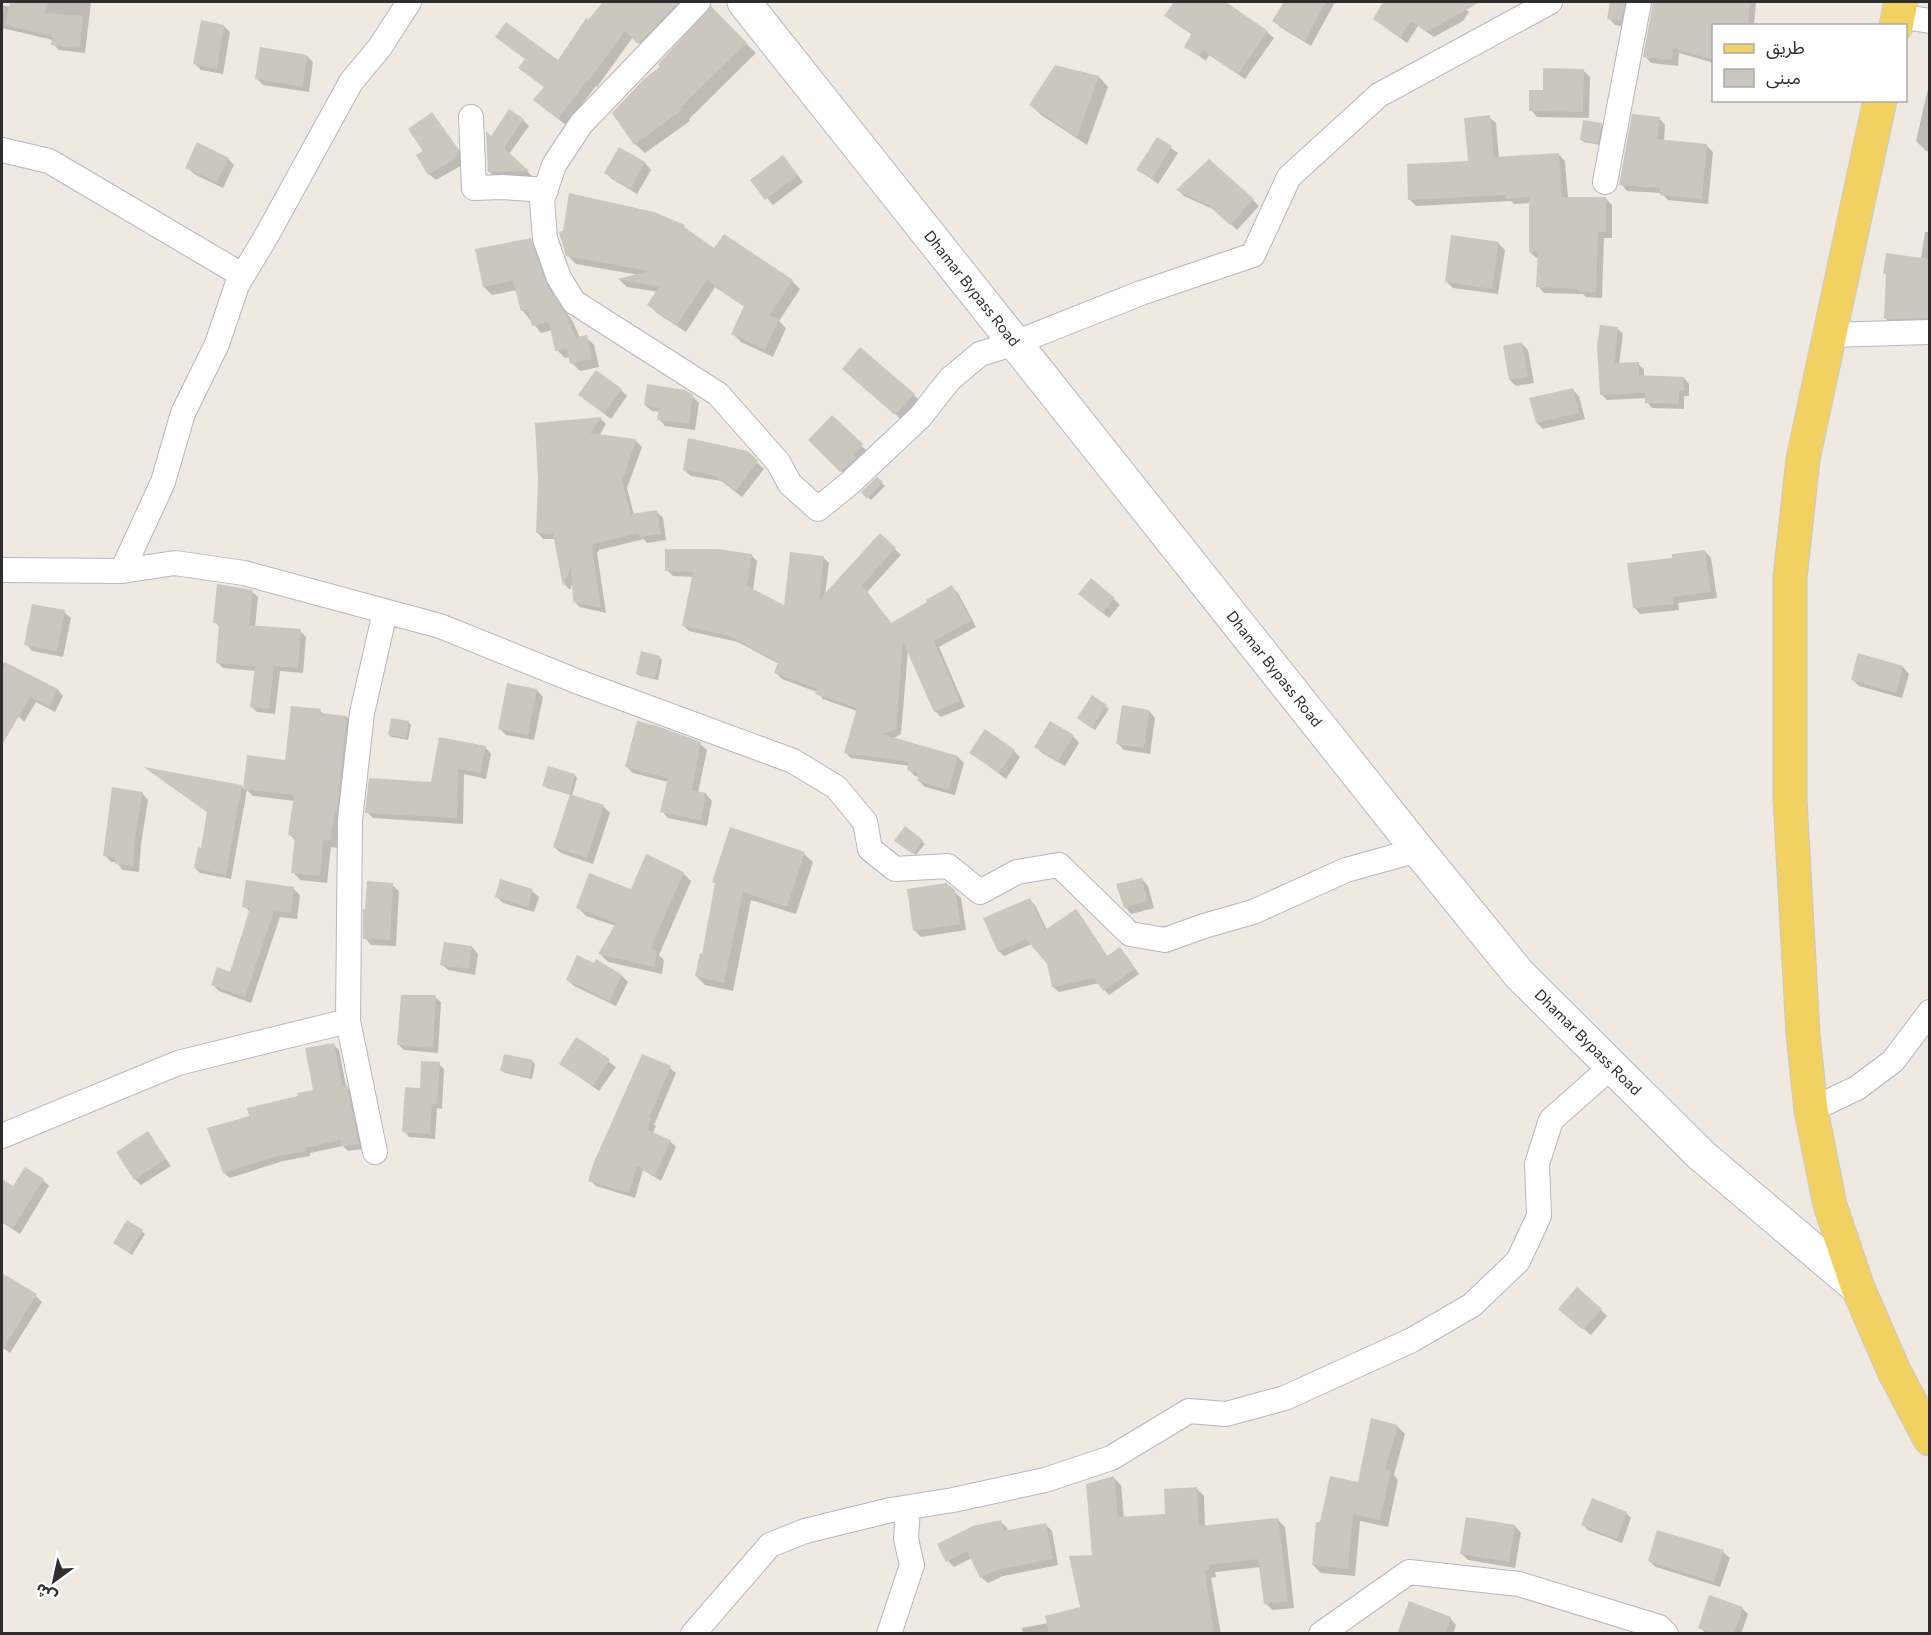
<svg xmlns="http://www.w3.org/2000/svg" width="1931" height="1635" font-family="Commissioner,'Noto Sans Arabic',sans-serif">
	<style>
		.shadow { fill: #0003 }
		.building { fill: #cbc7bf }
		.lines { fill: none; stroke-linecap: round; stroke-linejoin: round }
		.street-casing { stroke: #b4b7c1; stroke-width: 26 }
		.secondary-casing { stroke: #b4b7c1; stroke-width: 35 }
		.primary-casing { stroke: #c9c9c9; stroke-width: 35 }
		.street { stroke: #fff; stroke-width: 24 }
		.secondary { stroke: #fff; stroke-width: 33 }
		.primary { stroke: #f2d163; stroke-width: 33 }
		.labels { text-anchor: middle; stroke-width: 4.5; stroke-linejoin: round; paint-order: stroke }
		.street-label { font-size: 15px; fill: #2e2e2e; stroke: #fff }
	</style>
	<rect width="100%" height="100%" fill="#efe9e1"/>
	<path class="shadow" d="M11 2H91L85 53 59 50 53 44V40L2 28V5L10 7Z
		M605 2H679L686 9 646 50 633 37 597 87 596 86 566 125 543 107 545 88 520 68 526 60 497 37 558 62Z
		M1175 2H1221L1267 32 1274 38 1245 79 1209 55 1206 61 1185 46 1193 35 1173 22 1166 16Z
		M1286 2H1335L1311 46 1280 27 1274 21Z
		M1384 2H1456L1469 12 1463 21 1434 37 1418 26 1407 43 1375 19 1386 3Z
		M1612 2H1634L1627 27 1615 25 1609 18Z
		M1654 2H1756L1754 26H1714V63L1679 53 1678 66 1651 63 1645 56Z
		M711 9 756 53 689 119 690 121 645 153 635 144 663 67Z
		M224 26 230 32 223 74 201 70 195 64Z
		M307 56 313 62 309 92 263 85 257 79Z
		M1056 67 1099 77 1108 87 1087 145 1041 115 1031 105Z
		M1583 70 1590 77 1589 118 1537 117 1531 110 1544 92Z
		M1930 80V152L1926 151 1916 141Z
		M1489 117 1496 123 1499 158 1559 155 1565 161 1568 198 1606 199 1612 205V238H1604L1602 298 1586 297 1583 294 1544 293 1538 286 1539 258H1536L1530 252V203L1514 204 1511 201 1416 206 1410 200 1470 162Z
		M1659 118 1665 125 1664 142 1706 145 1713 152 1708 204 1668 200 1661 193 1627 191 1621 184Z
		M523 120 529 126 509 154 532 176 495 177 489 171 491 138Z
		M438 121 464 157V164L436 180 429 174Z
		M1601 124 1604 127 1600 145 1584 142 1582 140Z
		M1158 139 1178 153 1158 184 1138 169Z
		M619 149 645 163 651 170 637 194 612 179 606 173Z
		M228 159 234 165 223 188 194 174 187 167Z
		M789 164 803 182 773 205 752 180Z
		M1178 190 1253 200 1259 206 1237 230 1217 211 1184 196Z
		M684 227 715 250 792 281 800 289 779 321 786 328 773 357 741 342 733 334 745 307 715 287 686 332 657 313 649 305 658 292 627 287 620 280 639 275 576 264 568 256Z
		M1925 232H1930V324L1892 325 1886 319 1887 276 1885 273 1921 259Z
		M530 239 538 248 554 295 573 322 580 338 586 337 594 345 599 367 580 371 572 363 571 357 565 358 557 350 552 330 541 333 522 310 517 290 492 295 484 287Z
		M1498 243 1505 250 1498 294 1453 288 1446 281Z
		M1617 328 1623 334 1619 365 1638 364 1644 369V377L1684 378 1689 384V396H1684V409L1652 408 1647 402V398L1607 400 1601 394Z
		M1522 344 1528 350 1534 383 1516 386 1510 380Z
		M851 376 914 395 920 401 902 420Z
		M621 390 627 396 611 419 587 401Z
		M1573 390 1579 396 1585 419 1543 429 1537 423Z
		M692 396 699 403 695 430 665 426 659 419 660 412 652 411 645 405Z
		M832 417 868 452 848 478 810 440Z
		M601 419 606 424 599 436 636 441 642 447 627 488 634 515 657 512 663 518 666 540 647 543 644 539 599 550 597 553 606 613 580 607 574 601 573 581 570 590 565 585 555 539H543L537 532 540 479 536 424Z
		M747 453 764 469 742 497 721 481 691 476 684 470Z
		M877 479 885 486 871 500 863 492Z
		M880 535 901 555 867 592 892 624 952 587 958 593 976 627 939 647 965 707 941 717 935 711 908 650 901 734 892 739 958 757 964 763 955 795 925 787 919 781 920 777 915 776 909 770 910 766 851 758 845 752 857 711 823 699 817 692 782 679 776 673 779 664 738 642 689 631 683 625 694 577 673 576 667 570 751 555 757 561 753 591 785 608 823 557 829 563 825 595Z
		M1705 551 1711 558 1717 598 1678 603 1679 610 1640 614 1634 607 1674 559Z
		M252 592 258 597 255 627 300 631 306 637 303 673 280 671 275 714 257 712 251 706 256 671 223 668 217 662 220 627 215 622Z
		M1114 599 1120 605 1109 618 1087 600Z
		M64 612 71 618 63 657 32 651 26 644Z
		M642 653 660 658 662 660 658 680 640 676 637 673Z
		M1859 655 1903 667 1909 674 1902 698 1859 686 1852 679Z
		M2 662 58 690 63 696 55 712 36 702 24 722 19 717 18 700H2Z
		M537 690 543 697 534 740 506 735 500 729Z
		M1092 697 1109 709 1095 730 1081 721Z
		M320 711 325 715 347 717 354 725 338 848 331 847 327 883 300 880 293 872 296 841 290 835 294 801 253 796 247 790 231 879 200 873 195 868 202 850 209 813 148 770 242 786 245 790 249 757 286 762Z
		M1149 711 1155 718 1150 754 1124 750 1117 743Z
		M408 722 411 725 408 740 392 737 389 735Z
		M1073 736 1079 743 1065 766 1042 753 1036 747Z
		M700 744 707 750 698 793 706 794 712 801 707 826 668 818 662 811 668 782 633 773 627 767Z
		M485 747 491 754 486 779 464 774 463 824 373 818 367 812 432 784Z
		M1014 751 1020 757 1006 779 971 753Z
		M575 775 577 778 572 796 603 806 610 813 593 864 561 853 554 847 571 795 547 788 544 786Z
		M142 793 148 800 141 844 139 872 123 870 116 862H111L105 855Z
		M922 841 925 844 916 855 899 843Z
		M804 854 813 862 796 914 751 900 733 991 705 985 696 976 703 955 716 884Z
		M683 873 691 881 659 955 664 960 662 974 608 962 600 954 616 926 586 916 578 908Z
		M1142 879 1148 886 1154 908 1131 914 1125 907Z
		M392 885 399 891 396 946 371 945 365 938Z
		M294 889 300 895 297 919 280 917 251 1003 219 991 212 984 231 974 250 912 244 906Z
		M532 891 539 897 534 912 503 903 496 896Z
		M954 891 961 898 966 930 921 937 915 931Z
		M1030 900 1035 905 1047 930 1081 916 1108 957 1125 954 1139 974 1109 995 1099 983 1059 992 1053 987 1048 963 1032 944 1004 956 999 951Z
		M472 947 478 954 475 975 448 970 441 964Z
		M594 964 622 976 628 982 616 1006 574 986 567 979Z
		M435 997 441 1002 438 1053 404 1050 398 1044Z
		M577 1039 616 1067 599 1091 561 1064Z
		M334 1045 339 1050 346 1086 351 1092 363 1149 348 1151 343 1146 310 1153V1156L283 1161 230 1178 224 1173 209 1129 251 1118 315 1091Z
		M532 1061 535 1064 532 1079 505 1073 502 1071Z
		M439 1064 444 1069 442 1109 437 1108 435 1139 409 1137 404 1131 421 1089Z
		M670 1068 676 1073 654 1125 656 1126 653 1133 670 1141 676 1147 661 1181 643 1170 635 1198 596 1186 590 1180Z
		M148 1133 171 1166 141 1185 135 1179Z
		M43 1180 49 1186 20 1234 3 1223 2 1181 14 1188Z
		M128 1222 145 1234 132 1255 118 1245Z
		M2 1274 36 1296 42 1302 10 1353 2 1347Z
		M1601 1310 1607 1316 1591 1335 1567 1315Z
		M1397 1426 1405 1434 1394 1475 1398 1480 1388 1527 1360 1521 1355 1576 1321 1573 1313 1565 1321 1524 1360 1484Z
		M1114 1478 1121 1485 1124 1518 1167 1515 1196 1488 1204 1496 1205 1527 1278 1520 1285 1527 1294 1608 1273 1610 1265 1603 1261 1567 1215 1572 1216 1577 1211 1578 1221 1634H1023L1022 1628 1048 1623 1082 1608Z
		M1626 1513 1631 1518 1622 1543 1588 1530 1583 1525Z
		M1000 1521 1007 1528 1008 1532 1046 1525 1052 1531 1058 1565 1003 1576 988 1583 981 1577 972 1558 954 1567 948 1561Z
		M1515 1526 1521 1533 1515 1568 1468 1560 1462 1554Z
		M1723 1552 1730 1558 1720 1587 1656 1567 1649 1561Z
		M1742 1608 1748 1614 1741 1634H1707L1699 1627Z
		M1450 1618 1456 1625 1453 1634H1399Z"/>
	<path class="building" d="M10 2H47L44 13 83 16 80 48 51 45 52 36 5 25Z
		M603 2H679L638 44 625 31 589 81 588 80 558 119 533 100 544 87 518 68 525 59 495 37 506 22 558 60 586 18 588 20Z
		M1174 2H1226L1268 31 1238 74 1203 50 1199 56 1184 47 1192 33 1164 16Z
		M1284 2H1326L1305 41 1272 21Z
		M1383 2H1480L1427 32 1411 21 1400 38 1373 19Z
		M1610 2H1625L1621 21 1607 19Z
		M1653 2H1750L1748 26H1713V60L1673 48 1672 60 1643 57Z
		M711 6 747 43 680 108 682 110 634 145 612 113 645 78 660 67 658 64Z
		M201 20 224 25 217 69 193 64Z
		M260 47 307 55 303 87 255 79Z
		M1055 65 1099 76 1077 137 1029 105Z
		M1543 68 1584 69 1583 112 1529 111V90H1543Z
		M509 109 524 119 504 148 529 171 488 172 486 131 491 136Z
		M432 112 458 149V157L428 175 416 155 423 151 408 129Z
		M1632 114 1660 117 1657 139 1707 144 1702 199 1660 195V188L1619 185Z
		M1490 115 1494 157 1559 153 1562 197H1606V232H1598L1596 292H1578V289L1536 287 1538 252H1529V197L1506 199V195L1408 200 1407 164 1468 161 1464 118Z
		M1583 120 1602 123 1598 143 1580 140Z
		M1157 137 1172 146 1152 179 1136 170Z
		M197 142 229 158 217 182 185 168Z
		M619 147 645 162 631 189 604 173Z
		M783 155 798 175 765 200 750 180Z
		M1209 159 1254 199 1230 225 1208 205 1176 190Z
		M569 193 654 212 685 225 684 227 714 248 724 234 793 280 770 315 779 319 765 350 731 334 744 306 707 280 677 325 647 305 659 287 617 279 649 271 566 256 559 232 563 231Z
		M1451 235 1499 242 1492 289 1445 282Z
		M531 238 547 285 565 313 576 337 587 335 592 359 570 364 567 349 555 351 549 322 532 326 528 309 521 311 513 281 483 287 475 249Z
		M1886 253 1929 259V318L1884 319 1886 274H1883Z
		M1600 325 1618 327 1614 363 1639 362V375L1684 377V391H1679V404L1645 403V393L1600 395 1597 346Z
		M1522 342 1528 377 1509 380 1503 346Z
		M860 347 915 394 895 415 842 369Z
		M596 370 622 389 604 413 578 395Z
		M647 384 685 390 693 395 689 424 657 420 659 408 644 405Z
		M1573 388 1579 413 1536 423 1529 398Z
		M832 415 863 444 853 454 856 458 840 472 808 440Z
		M602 417 590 433 636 439 622 481 631 514 657 510 661 534 640 537 639 533 593 544 592 547 601 608 573 602 571 567 563 586 553 534 536 533 538 479 535 423Z
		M688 438 748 451 758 461 736 491 713 475 683 470Z
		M877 477 883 482 867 499 861 492Z
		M880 533 896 548 862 585 891 623 927 602 926 600 952 585 971 621 934 641 960 701 934 712 903 642 896 729 882 734 958 756 949 790 917 781 919 774 907 770 909 762 844 753 857 708 815 694 817 689 774 673 778 662 730 636 682 626 693 572 665 571V549H718L752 554 747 586 784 605 790 552 824 556 819 600Z
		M1705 550 1711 592 1673 597 1674 604 1633 608 1627 563 1672 558V554Z
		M1091 578 1115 598 1102 613 1078 594Z
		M217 584 253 590 249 625 301 629 298 668 274 666 269 709 250 707 255 666 216 663 219 624 213 623Z
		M32 604 65 610 57 652 24 645Z
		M641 651 660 656 655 678 636 674Z
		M1858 653 1903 666 1896 693 1851 680Z
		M5 662 58 689 49 707 30 697 2 745V674Z
		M507 683 537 689 528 735 498 729Z
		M1092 695 1107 705 1092 728 1077 718Z
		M1122 705 1149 710 1144 748 1116 744Z
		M291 706 321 709 320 713 347 716 337 811 335 810 330 841 323 840 320 876 291 873 295 836 288 835 294 795 243 789 247 755 285 760Z
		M391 718 409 721 406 738 388 735Z
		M637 721 657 726 701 742 692 790 706 793 701 821 660 812 668 778 625 767Z
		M1050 721 1074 735 1058 761 1034 747Z
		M985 729 1015 750 999 773 969 753Z
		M439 737 486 746 480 773 458 769 457 818 365 813 369 778 431 782Z
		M548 766 575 774 570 794 542 786Z
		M144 767 242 785 226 875 194 868 198 847 201 848 207 812Z
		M112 787 143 792 135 837 133 866 115 864V857L103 856Z
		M570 794 604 805 587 858 553 847Z
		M905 826 923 840 913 854 894 841Z
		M730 827 805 852 787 907 743 892 724 983 695 976 700 953 702 954 715 883 712 882Z
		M646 854 684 872 651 947 657 951 654 967 598 954 616 923 576 908 589 873 631 889Z
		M1142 878 1148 901 1124 908 1116 884Z
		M500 879 533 889 528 907 495 897Z
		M246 880 294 887 291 913 274 911 245 997 211 985 217 967 230 972 250 908 242 907Z
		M367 881 393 883 390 940 363 939V909H365Z
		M946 883 955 890 961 924 913 931 907 889Z
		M1030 898 1045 930 1076 909 1107 956 1120 947 1135 969 1103 991 1094 978 1052 987 1047 964 1026 939 998 952 983 918Z
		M444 942 472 946 469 969 440 965Z
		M577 955 594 963 596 959 622 975 610 1001 566 980Z
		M401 995H436L433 1048 397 1045Z
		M576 1037 610 1059 593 1086 559 1064Z
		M334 1043 342 1086 347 1085 359 1144 341 1146 340 1140 305 1148 306 1151 277 1156 223 1173 207 1128 249 1116 247 1108 298 1096 297 1093 313 1090 305 1048Z
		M504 1054 533 1060 530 1077 500 1071Z
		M642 1054 671 1066 649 1118 651 1119 647 1130 671 1140 655 1176 637 1166 629 1193 588 1181 594 1162Z
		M421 1061 440 1062 437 1104H432L430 1134 402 1132 405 1087 420 1088Z
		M148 1131 166 1159 134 1180 116 1152Z
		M25 1167 44 1179 13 1228 2 1221V1179L13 1186Z
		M127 1220 143 1230 129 1253 113 1243Z
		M2 1273 37 1294 2 1351Z
		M1577 1287 1602 1309 1583 1330 1558 1309Z
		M1371 1418 1398 1425 1385 1469 1391 1470 1380 1520 1353 1514 1348 1569 1312 1565 1316 1522H1320L1330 1476 1358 1482Z
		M1114 1476 1118 1517 1165 1514 1164 1489 1197 1487 1199 1526 1278 1518 1288 1601 1264 1604 1258 1559 1209 1565V1570L1205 1571 1214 1634H1049L1045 1616 1080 1607 1069 1556 1092 1555 1086 1484Z
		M1592 1498 1627 1512 1617 1539 1581 1525Z
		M1466 1517 1515 1525 1509 1562 1460 1554Z
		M1001 1520 1003 1531 1046 1523 1053 1559 996 1570 980 1578 967 1551 946 1562 937 1544 973 1526Z
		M1657 1530 1724 1550 1714 1582 1648 1561Z
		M1709 1595 1743 1607 1734 1634H1715L1698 1628Z
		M1409 1601 1451 1617 1445 1634H1397Z"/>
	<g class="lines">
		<g class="street-casing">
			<path id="street" d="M698 2 581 124 554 165 542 200 545 239 559 278 574 302 718 394 778 462 790 484 818 509 851 482 920 417 950 379 980 354 1015 343 1141 293 1253 255 1289 177 1379 95 1550 2
				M1898 16 1930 21
				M471 117 474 188 503 187 546 190
				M2 150 49 161 242 275
				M1605 182 1639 2
				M1829 335 1930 332
				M2 570 122 571 175 563 244 573 440 626 576 681 793 761 836 787 865 822 870 849 895 869 948 866 980 892 1017 872 1059 865 1130 934 1165 940 1204 926 1253 912 1346 870 1418 850
				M122 571 163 482 183 413 217 344 237 285 267 235 351 82 380 47 409 2
				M1811 1110 1857 1088 1893 1061 1930 1012
				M2 1136 178 1063 348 1021
				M375 1152 348 1021 350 820 362 713 385 612
				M693 1634 770 1545 805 1531 891 1510 953 1500 1045 1480 1111 1458 1189 1411 1226 1414 1285 1398 1412 1340 1472 1305 1518 1261 1539 1216 1537 1164 1551 1120 1612 1066
				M889 1634 912 1565 906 1539 908 1508
				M1321 1634 1409 1572 1519 1584 1659 1627 1666 1634"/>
		</g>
		<g class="secondary-casing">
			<g id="secondary">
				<path id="s1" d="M744 2 1418 850 1519 974 1701 1155 1858 1288"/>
			</g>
		</g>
		<g class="primary-casing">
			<path id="primary" d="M1896 26 1901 2
				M1880 100 1803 459 1790 578V799L1803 1034 1811 1110 1830 1205 1858 1288 1894 1371 1930 1439"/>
		</g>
		<use href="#street" class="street"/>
		<use href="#secondary" class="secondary"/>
		<use href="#primary" class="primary"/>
	</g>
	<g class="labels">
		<g class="street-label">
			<text dy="5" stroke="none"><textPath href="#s1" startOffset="366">Dhamar Bypass Road</textPath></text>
			<text dy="5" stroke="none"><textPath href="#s1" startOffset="852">Dhamar Bypass Road</textPath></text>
			<text dy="5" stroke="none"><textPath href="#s1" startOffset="1340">Dhamar Bypass Road</textPath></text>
		</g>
	</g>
	<rect width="1931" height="1635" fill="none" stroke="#2e2e2e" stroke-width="6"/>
	<rect x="1712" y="24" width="195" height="78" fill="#ffffff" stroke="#ababab" stroke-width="1.5"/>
	<rect x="1724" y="44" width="30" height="9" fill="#f2d163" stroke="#ababab" stroke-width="1.5"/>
	<text x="1766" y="54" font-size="18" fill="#2e2e2e">طريق</text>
	<rect x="1724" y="69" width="30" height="18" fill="#cbc7bf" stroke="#ababab" stroke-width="1.5"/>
	<text x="1766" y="84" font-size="18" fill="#2e2e2e">مبنى</text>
	<g transform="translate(54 1581) rotate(213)" stroke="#ffffff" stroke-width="4.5" paint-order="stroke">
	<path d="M0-4.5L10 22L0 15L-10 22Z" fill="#2e2e2e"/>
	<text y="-9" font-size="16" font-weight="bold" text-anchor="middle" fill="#2e2e2e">ش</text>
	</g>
</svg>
